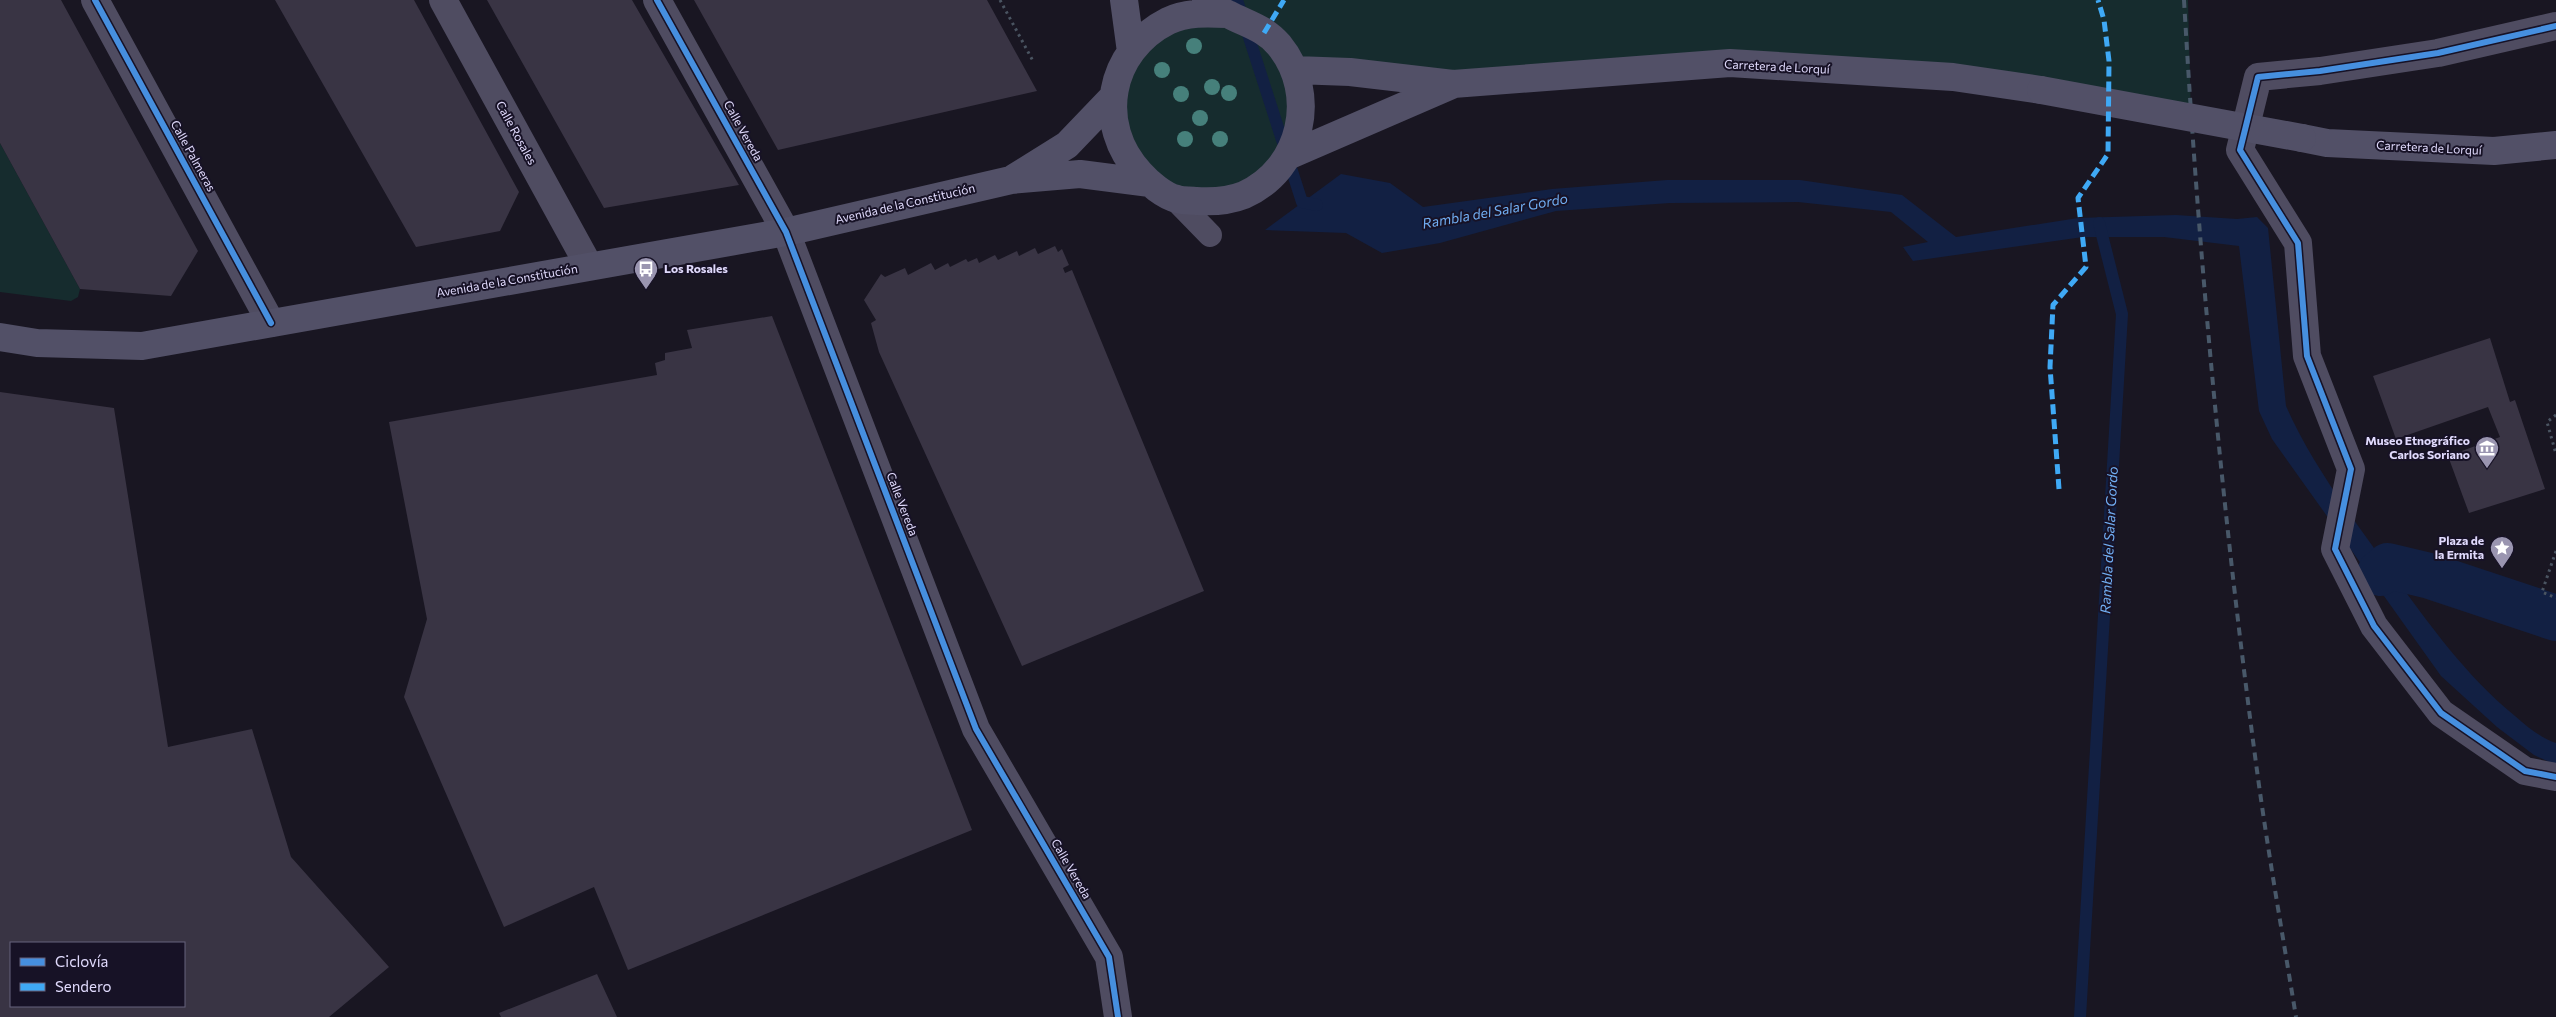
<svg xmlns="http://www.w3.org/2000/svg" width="2556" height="1017" font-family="Commissioner,sans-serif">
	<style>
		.green { fill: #162c2e }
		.water { fill: #122043 }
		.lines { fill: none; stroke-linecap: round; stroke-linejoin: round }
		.stream { stroke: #122043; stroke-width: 12 }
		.canal { stroke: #122043; stroke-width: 46 }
		.building { fill: #393444; fill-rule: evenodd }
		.path { stroke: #4a5461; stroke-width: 3; stroke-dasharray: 2.5 4; stroke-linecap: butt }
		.lane { stroke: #4f4c61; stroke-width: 24 }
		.street { stroke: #4f4c61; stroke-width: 28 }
		.secondary { stroke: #525067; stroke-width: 28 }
		.rail { stroke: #485869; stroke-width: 4; stroke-dasharray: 8 6; stroke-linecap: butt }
		.secondary-bridge { stroke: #525067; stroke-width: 28 }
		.quiet { stroke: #3fa9f5; stroke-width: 5; stroke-dasharray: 10 5; stroke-linecap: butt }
		.cycleway-casing { stroke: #171226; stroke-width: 9 }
		.cycleway { stroke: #468fdf; stroke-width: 6 }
		.tree { fill: #46807b }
		.labels { text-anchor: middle; stroke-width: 4; stroke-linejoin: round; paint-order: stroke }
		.street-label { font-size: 12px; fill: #e0dafc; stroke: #171226 }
		.poi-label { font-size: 12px; font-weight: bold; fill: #e0dafc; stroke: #171226; text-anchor: end }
		.water-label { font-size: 14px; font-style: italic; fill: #71aef3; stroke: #171226 }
	</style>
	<rect width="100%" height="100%" fill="#191622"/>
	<path class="green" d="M1209 0H2188L2191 117 1742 63 1479 82 1298 70Z
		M1194 22 1249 32 1286 72 1291 127 1261 173 1236 187 1208 192 1180 188 1155 174 1124 128 1130 72 1145 48Z
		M0 143 80 289 78 297 71 301 0 292Z"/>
	<path class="water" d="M1341 174 1390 183 1423 207 1552 189 1667 180H1800L1902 195 1956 237 2078 218 2176 215 2237 219 2257 217 2268 228 2286 406C2312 465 2354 520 2392 573 2429 624 2466 676 2515 716 2529 728 2539 737 2556 743V765L2534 755 2497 727 2441 676 2272 439 2259 411 2239 246 2164 237H2083L1913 261 1903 247 1928 242 1891 212 1798 202 1670 203 1556 211 1440 243 1382 253 1346 233 1265 230Z"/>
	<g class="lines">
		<path class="stream" d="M1237 0 1302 202 1317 205
			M2080 1017 2122 314 2099 223"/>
		<path class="canal" d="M2380 573 2388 566 2430 576 2556 618"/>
	</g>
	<path class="building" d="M0 0H61L198 251 171 296 80 289 0 143Z
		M275 0H414L519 192 500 231 416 247Z
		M487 0H632L739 185 604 208Z
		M694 0H987L1037 91 778 150Z
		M1055 246 1058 252 1062 249 1069 265 1063 268 1065 273 1072 270 1204 591 1022 666 879 352 871 323 876 320 864 300 881 274 885 277 905 268 908 275 931 263 935 270 948 263 950 267 966 259 968 262 977 258 979 263 995 255 998 260 1017 251 1019 256 1035 248 1038 254Z
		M772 316 972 830 628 970 594 887 504 927 404 697 427 619 389 422 657 375 655 363 665 360V353L692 348 687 330Z
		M2490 338 2510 402 2515 400 2545 489 2469 513 2448 456 2500 437 2488 407 2396 439 2373 376Z
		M0 392 114 408 168 747 252 729 291 857 389 967 329 1017H0ZM11 943H184V1006H11Z
		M597 974 617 1017H501L499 1013Z"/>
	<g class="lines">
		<path class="path" d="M1000 0 1033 61
			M2556 415 2547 422 2556 454
			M2556 551 2542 592 2556 598"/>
		<path class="lane" d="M1175 199 1210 235"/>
		<path class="street" d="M95 0 271 323
			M443 0 589 266
			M657 0 786 232 976 729 1109 957 1118 1017
			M2556 26 2438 53 2320 71 2258 77 2240 150 2298 243 2307 356 2351 469 2335 549 2374 626 2441 713 2525 771 2556 777"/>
		<path class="secondary" d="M1124 0 1131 52
			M1206 0C1213 5 1220 11 1228 14 1246 24 1265 28 1279 45 1319 94 1302 169 1244 195 1229 201 1211 202 1196 201 1190 200 1183 201 1177 199 1164 196 1149 183 1140 173 1095 125 1108 51 1168 21 1186 12 1208 13 1227 14
			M1295 70 1350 72 1453 84 1730 63 1953 77 2041 90
			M2302 138 2327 143 2494 151 2556 145
			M1288 156 1452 85
			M1014 178 1067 145 1113 97
			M0 337 37 343 142 346 786 232 1011 180 1080 174 1150 183"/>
		<path class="rail" d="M2184 0C2199 260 2223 520 2258 778 2269 858 2283 937 2296 1017"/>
		<path class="secondary-bridge" d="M2041 90 2302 138"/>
		<path class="quiet" d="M1264 33 1284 0
			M2059 489 2050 367 2053 305 2086 267 2078 198 2108 154 2109 61 2104 20 2098 0"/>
		<g class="cycleway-casing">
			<path id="cycleway" d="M95 0 271 323
				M657 0 786 232 976 729 1109 957 1118 1017
				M2556 26 2438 53 2320 71 2258 77 2240 150 2298 243 2307 356 2351 469 2335 549 2374 626 2441 713 2525 771 2556 777"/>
		</g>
		<use href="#cycleway" class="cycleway"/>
	</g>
	<g class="tree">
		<circle cx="1194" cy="46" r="8"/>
		<circle cx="1162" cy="70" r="8"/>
		<circle cx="1212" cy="87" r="8"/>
		<circle cx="1229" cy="93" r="8"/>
		<circle cx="1181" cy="94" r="8"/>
		<circle cx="1200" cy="118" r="8"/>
		<circle cx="1185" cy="139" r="8"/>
		<circle cx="1220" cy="139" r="8"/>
	</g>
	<defs>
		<g id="bus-pin" transform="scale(1.25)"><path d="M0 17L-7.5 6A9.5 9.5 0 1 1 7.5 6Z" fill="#9a95b0" stroke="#171226"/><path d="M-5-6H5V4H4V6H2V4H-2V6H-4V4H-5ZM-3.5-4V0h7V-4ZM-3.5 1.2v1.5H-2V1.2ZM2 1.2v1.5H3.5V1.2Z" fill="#fff"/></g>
		<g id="museum-pin" transform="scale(1.25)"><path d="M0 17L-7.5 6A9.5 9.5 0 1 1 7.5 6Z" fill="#9a95b0" stroke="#171226"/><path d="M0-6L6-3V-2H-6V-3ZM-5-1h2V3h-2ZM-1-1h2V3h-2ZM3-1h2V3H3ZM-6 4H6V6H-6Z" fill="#fff"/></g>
		<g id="sight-pin" transform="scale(1.25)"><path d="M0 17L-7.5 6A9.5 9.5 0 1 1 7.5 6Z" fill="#9a95b0" stroke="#171226"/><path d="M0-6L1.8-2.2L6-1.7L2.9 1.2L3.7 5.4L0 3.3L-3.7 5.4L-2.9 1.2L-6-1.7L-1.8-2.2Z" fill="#fff"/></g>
	</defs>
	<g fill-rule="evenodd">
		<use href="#bus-pin" x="646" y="269"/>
		<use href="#museum-pin" x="2487" y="448"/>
		<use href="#sight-pin" x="2502" y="548"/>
	</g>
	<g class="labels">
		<g class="street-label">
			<text transform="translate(1777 67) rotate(3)" y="4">Carretera de Lorquí</text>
			<text transform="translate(743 131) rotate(61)" y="4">Calle Vereda</text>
			<text transform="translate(516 133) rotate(61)" y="4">Calle Rosales</text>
			<text transform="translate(2429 148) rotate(3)" y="4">Carretera de Lorquí</text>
			<text transform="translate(193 156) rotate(61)" y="4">Calle Palmeras</text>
			<text transform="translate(905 204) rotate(-13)" y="4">Avenida de la Constitución</text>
			<text transform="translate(507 281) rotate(-10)" y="4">Avenida de la Constitución</text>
			<text transform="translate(902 504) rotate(69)" y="4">Calle Vereda</text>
			<text transform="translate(1071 869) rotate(60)" y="4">Calle Vereda</text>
		</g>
		<g class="poi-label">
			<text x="664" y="273" text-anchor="start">Los Rosales</text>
			<text x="2470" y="445">Museo Etnográfico<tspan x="2470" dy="14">Carlos Soriano</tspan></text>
			<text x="2484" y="545">Plaza de<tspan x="2484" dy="14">la Ermita</tspan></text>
		</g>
		<g class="water-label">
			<text transform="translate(1495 211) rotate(-10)" y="5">Rambla del Salar Gordo</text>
			<text transform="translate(2109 540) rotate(-87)" y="5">Rambla del Salar Gordo</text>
		</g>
	</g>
	<rect x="10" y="942" width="175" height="65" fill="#171226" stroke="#67627c"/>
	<rect x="20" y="958" width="25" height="8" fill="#468fdf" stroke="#67627c"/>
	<text x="55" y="967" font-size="15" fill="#e0dafc">Ciclovía</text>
	<rect x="20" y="983" width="25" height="8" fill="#3fa9f5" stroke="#67627c"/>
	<text x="55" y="992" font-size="15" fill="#e0dafc">Sendero</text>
</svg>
